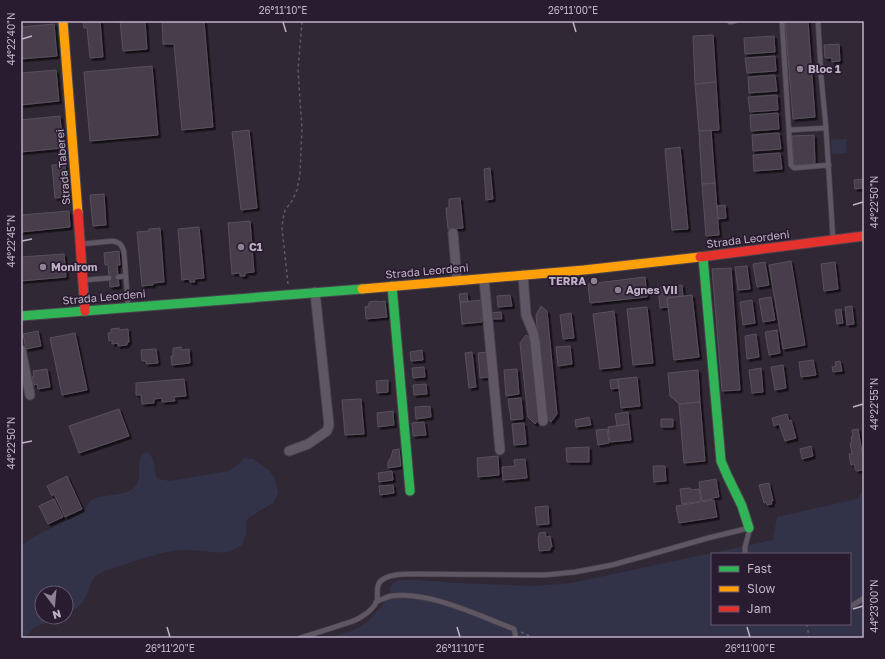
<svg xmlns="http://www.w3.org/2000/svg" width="885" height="659" font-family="'Golos Text',sans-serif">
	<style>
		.green { fill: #323249; fill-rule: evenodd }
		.building { fill: #463e4b; stroke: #59505d; filter: url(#shadow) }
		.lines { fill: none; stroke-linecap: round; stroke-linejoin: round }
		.lane-casing { stroke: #4a434c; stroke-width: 6 }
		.street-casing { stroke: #4a434c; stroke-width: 11 }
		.fast-casing { stroke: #4b434f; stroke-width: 11 }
		.slow-casing { stroke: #4b434f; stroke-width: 11 }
		.jam-casing { stroke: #4b434f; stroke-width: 11 }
		.path { stroke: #5f5865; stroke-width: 1.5; stroke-dasharray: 3 3; stroke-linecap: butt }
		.lane { stroke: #5f5864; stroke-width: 4.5 }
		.street { stroke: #5f5864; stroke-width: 9 }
		.fast { stroke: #30b455; stroke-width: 9 }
		.slow { stroke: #ff9f0a; stroke-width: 9 }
		.jam { stroke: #e5322d; stroke-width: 9 }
		.ticks { fill: none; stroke: #c0b1c7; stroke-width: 1.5 }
		.poi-dot { fill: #8e8194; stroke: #291b30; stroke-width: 1.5 }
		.labels { text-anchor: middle; stroke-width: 3.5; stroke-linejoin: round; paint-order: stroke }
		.poi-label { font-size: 11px; font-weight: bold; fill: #c0b1c7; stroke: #291b30; text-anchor: start }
		.street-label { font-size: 11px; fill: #c0b1c7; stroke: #291b30 }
		.neatline { fill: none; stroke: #c0b1c7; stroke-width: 1.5 }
		.ticks-label { font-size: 10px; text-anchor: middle; fill: #c0b1c7 }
	</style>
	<defs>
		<filter id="shadow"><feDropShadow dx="2.5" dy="2.5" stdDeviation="0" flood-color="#0009"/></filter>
	</defs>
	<rect width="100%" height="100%" fill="#312835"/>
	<path class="green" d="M846 139 847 153 832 154 831 140Z
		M148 452C150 455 153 459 154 462 155 468 154 473 158 479L170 481 228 471 239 464 245 458 253 459 269 470 275 479 278 493 273 503 248 518 246 522V534L242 545C239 547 235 549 231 551 216 555 199 549 182 550 161 552 140 559 120 566 114 568 108 569 102 572 89 578 92 586 86 596 82 605 75 611 66 614V593H42V617H58L34 628 26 637 21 638V547L27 541 41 533 83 512C87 507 88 502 93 499 105 493 128 498 137 484 142 474 137 468 140 459 140 459 143 454 143 454Z
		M864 490V638H329C338 635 347 632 356 629 371 622 381 606 391 593L390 588 392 584 399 580H418L457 583 533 586 571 583 773 540 777 517 857 499ZM712 554H850V624H712Z"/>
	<path class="building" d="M83 21H100L103 57 90 58 87 28H84Z
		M120 21H145L147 49 123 51Z
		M162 21H204L213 127 182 130 174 44H163Z
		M785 21H808L815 117 793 119Z
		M54 24 57 56 21 59V27Z
		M713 35 716 82 695 84 693 36Z
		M774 36 775 52 745 54 744 38Z
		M839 44 840 61 832 62V58H825L824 45Z
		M775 56 776 71 747 73 745 58Z
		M152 66 158 135 90 141 84 72Z
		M56 70 59 101 21 105V73Z
		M775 75 777 91 749 93 748 77Z
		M716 82 719 130 699 131 695 84Z
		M777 95 778 110 750 112 748 97Z
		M778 113 779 129 751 131 750 115Z
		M60 116 63 148 21 152V120Z
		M249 130 257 208 241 210 232 132Z
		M711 130 715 183 702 184 699 131Z
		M779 133 781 149 753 151 752 135Z
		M814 135 815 164 794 165 792 136Z
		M680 147 688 229 672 230 665 149Z
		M780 153 782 169 754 171 753 155Z
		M52 165H65L67 197 55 198Z
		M490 168 493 199 486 200 484 169Z
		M864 179V188L855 189 854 180Z
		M715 183 719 235 706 236 702 184Z
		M104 194 106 225 93 226 90 195Z
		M460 198 463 228 448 229 446 208H449V199Z
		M725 205 726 218 718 219 717 206Z
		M69 211 70 227 21 232V215Z
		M250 221 254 272 245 273V276H240V273L232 274 228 223Z
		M199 227 204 278 194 279 195 282H190L189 279 182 280 178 229Z
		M160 228 164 282 153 283V285L142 286 137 232 149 231V229Z
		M119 251 120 265H117L119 286 110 287 108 265H105L104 253Z
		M64 254 66 277 21 281V257Z
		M791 261 805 345 783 349 769 265Z
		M765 262 769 285 757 287 753 264Z
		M835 262 838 289 824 291 821 264Z
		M747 266 750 289 738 290 735 267Z
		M731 268 740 390 722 391 712 269Z
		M645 277 647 297 590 303 588 284Z
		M682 285 683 296 667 298 668 307 660 308 658 288Z
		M467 293 468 302H460L459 294Z
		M510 295 512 306 498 307 497 296Z
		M692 295 699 357 674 360 667 298Z
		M771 297 775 320 763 322 759 299Z
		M484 300 485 318H482V322L462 324 460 302Z
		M752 300 755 323 743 325 740 302Z
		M377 301V302L385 301 387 317 366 319 365 307 369 306V302Z
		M541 306 547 311 557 414 551 422 546 415 536 315Z
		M852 306 854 324 847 325 845 307Z
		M647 307 653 363 633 365 627 309Z
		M841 309 843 323 837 324 835 310Z
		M614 311 620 367 600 369 593 314Z
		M501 312 502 319H491L490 313Z
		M571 313 574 338 563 339 560 315Z
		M119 328V330L128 329 129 342 127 343V345L118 346V343L112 344V340L109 341 108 333H111V329Z
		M777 330 780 353 769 355 765 332Z
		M38 331 41 346 26 349 23 334Z
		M75 333 87 390 62 395 50 338Z
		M756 334 759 357 747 359 745 336Z
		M526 335 532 339 540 418 535 424 528 417 520 343Z
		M570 346 572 364 558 366 556 347Z
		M181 347V350L189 349 190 363 172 365 171 356H173V348Z
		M156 349 158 363 146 364V361H142L141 350Z
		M422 350 423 360 411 361 410 352Z
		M472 352 476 387 469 388 465 353Z
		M488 352 490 377 480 378 478 353Z
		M813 360 816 375 801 377 799 362Z
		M840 361 842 371 833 372 832 367 836 366 835 362Z
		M783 365 786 388 775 390 771 367Z
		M424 367 425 377 413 378 412 368Z
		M761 368 763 392 752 393 749 370Z
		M47 369 50 387 38 389 37 384 34 385 32 377H34L33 371Z
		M517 369 519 394 506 396 504 370Z
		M698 370 700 402 679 404 670 396 668 373Z
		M637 377 640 406 621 408 618 379Z
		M184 379 186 396 174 397 175 401 162 402V398L154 399V403L142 404 141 395H136V383Z
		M618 379 619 388 611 389 610 380Z
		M388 380V392L377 393 376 381Z
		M426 384 427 394 414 395 413 385Z
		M521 398 523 419 511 420 508 399Z
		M361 399 364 434 345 435 342 400Z
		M700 402 705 461 684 463 679 404Z
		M430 406 431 417 416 419 415 407Z
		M119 409 129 436 79 453 69 426Z
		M393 411 394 425 378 427 377 413Z
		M628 412 629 424 617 426 615 414Z
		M787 414 789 421 791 420 796 438 785 441 779 424 774 426 772 418Z
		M589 417 591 425 576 427 575 420Z
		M661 419H673V427H661Z
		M424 422 426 435 413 436 412 423Z
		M524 423 526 444 514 445 512 424Z
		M629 424 631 440 610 442 608 427Z
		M607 429 609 443 598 445 596 430Z
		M858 429 864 464V470L856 471 854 464 851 465 849 454H852L850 443 852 442 851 437H853L852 430Z
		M811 446 813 456 802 459 800 449Z
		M589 447V462H567L566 448Z
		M399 449 401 466 388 468V462L391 457 393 450Z
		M498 456 499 475 478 477 477 458Z
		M525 459 527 478 503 480 502 467 515 466 514 460Z
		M653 466H665L666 481 654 482Z
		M392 471 393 480 379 482 378 473Z
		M67 476 82 509 65 517 54 494 52 496 47 486Z
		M716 479 719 497 712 498V499L702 501 699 482Z
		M769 483 773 501H771L772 504 767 505 766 502 764 503 759 485Z
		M393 485 394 493 380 495 379 486Z
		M690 488 691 490 699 489 701 501 682 504 680 489Z
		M54 499 63 517 48 524 39 506Z
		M714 500 717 517 679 523 676 506Z
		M548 506 549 524 537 525 535 507Z
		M545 532 546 537 550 536 552 547H550V550L539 551 538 537H539V533Z"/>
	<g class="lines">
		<g class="lane-casing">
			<path id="lane" d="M782 21 791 165 794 168 829 165
				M818 21 821 75 826 128 833 239
				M730 22 735 21
				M789 130 826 128
				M82 244 112 241C119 242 122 244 124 252L128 306
				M118 277 126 276
				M85 280 109 278
				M376 602C381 600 386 597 391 596 427 590 480 616 514 629L516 638
				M850 607 864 598
				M300 638C313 634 326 630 338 626 347 623 357 621 364 615 369 612 375 606 377 601 378 596 376 589 379 583 386 573 407 574 418 574L545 575 575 572 612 565 659 552 708 538 749 528V532L745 547V554"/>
		</g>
		<g class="street-casing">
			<path id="street" d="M453 233 457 281
				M523 275 526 315 533 332 535 341 543 421
				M484 279 500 450
				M21 350 30 395
				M289 451 308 444 327 431 329 425 315 292"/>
		</g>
		<g class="fast-casing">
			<path id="fast" d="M703 257 721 461 727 475 742 506 749 528
				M392 286 410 491
				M21 316 362 289"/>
		</g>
		<g class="slow-casing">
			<path id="slow" d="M63 21 78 213
				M362 289 584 270 700 257"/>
		</g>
		<g class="jam-casing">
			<path id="jam" d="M78 213 85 311
				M700 257 864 236"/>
		</g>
		<path class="path" d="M288 284 282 228 283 219 285 210 292 201 297 190 300 174 302 128 298 70 302 21
			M807 624 809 638
			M521 632 534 638"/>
		<use href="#lane" class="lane"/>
		<use href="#street" class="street"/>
		<use href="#fast" class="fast"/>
		<use href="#slow" class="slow"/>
		<use href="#jam" class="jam"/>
	</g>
	<path class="ticks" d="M283 22 286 32M573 22 576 32M22 39 32 36M853 205 863 202M22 241 32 239M853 407 863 404M22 443 32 441M853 609 863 606M167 627 170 637M457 627 460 637M747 627 750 637"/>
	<g class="poi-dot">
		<circle cx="800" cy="69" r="4"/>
		<circle cx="241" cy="247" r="4"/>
		<circle cx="43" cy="267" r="4"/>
		<circle cx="594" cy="281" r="4"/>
		<circle cx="618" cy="290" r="4"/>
	</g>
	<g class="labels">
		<g class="poi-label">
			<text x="808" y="73">Bloc 1</text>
			<text x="249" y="251">C1</text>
			<text x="51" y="271">Monirom</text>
			<text x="586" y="285" text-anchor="end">TERRA</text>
			<text x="626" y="294">Agnes VII</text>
		</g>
		<g class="street-label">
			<text transform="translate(63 167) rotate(-95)" y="4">Strada Taberei</text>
			<text transform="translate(748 239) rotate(-7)" y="4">Strada Leordeni</text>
			<text transform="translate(427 271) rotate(-5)" y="4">Strada Leordeni</text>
			<text transform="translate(104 297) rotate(-5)" y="4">Strada Leordeni</text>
		</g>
	</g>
	<rect width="885" height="659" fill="none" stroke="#291b30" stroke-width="44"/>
	<rect x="711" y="553" width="140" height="72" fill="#291b30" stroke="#65576c"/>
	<rect x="719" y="566" width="20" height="6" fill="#30b455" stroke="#65576c"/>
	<text x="747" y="573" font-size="12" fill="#c0b1c7">Fast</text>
	<rect x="719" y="586" width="20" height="6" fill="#ff9f0a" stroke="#65576c"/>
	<text x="747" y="593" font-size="12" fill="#c0b1c7">Slow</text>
	<rect x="719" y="606" width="20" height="6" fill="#e5322d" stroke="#65576c"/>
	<text x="747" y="613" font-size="12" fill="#c0b1c7">Jam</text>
	<g transform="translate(54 605) rotate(164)"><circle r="19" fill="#291b30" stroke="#65576c"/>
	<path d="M0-3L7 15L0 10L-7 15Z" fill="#8e8194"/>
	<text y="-6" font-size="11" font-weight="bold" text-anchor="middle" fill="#c0b1c7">N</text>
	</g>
	<rect x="22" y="22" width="841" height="615" class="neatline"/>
	<g class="ticks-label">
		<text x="283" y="14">26°11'10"E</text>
		<text x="573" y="14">26°11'00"E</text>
		<text transform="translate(11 39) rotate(-90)" y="4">44°22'40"N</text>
		<text transform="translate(874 202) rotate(-90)" y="4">44°22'50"N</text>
		<text transform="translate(11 241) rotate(-90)" y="4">44°22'45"N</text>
		<text transform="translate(874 404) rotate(-90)" y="4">44°22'55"N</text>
		<text transform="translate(11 443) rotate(-90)" y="4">44°22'50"N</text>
		<text transform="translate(874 606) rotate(-90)" y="4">44°23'00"N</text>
		<text x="170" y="652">26°11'20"E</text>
		<text x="460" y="652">26°11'10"E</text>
		<text x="750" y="652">26°11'00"E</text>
	</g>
</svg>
